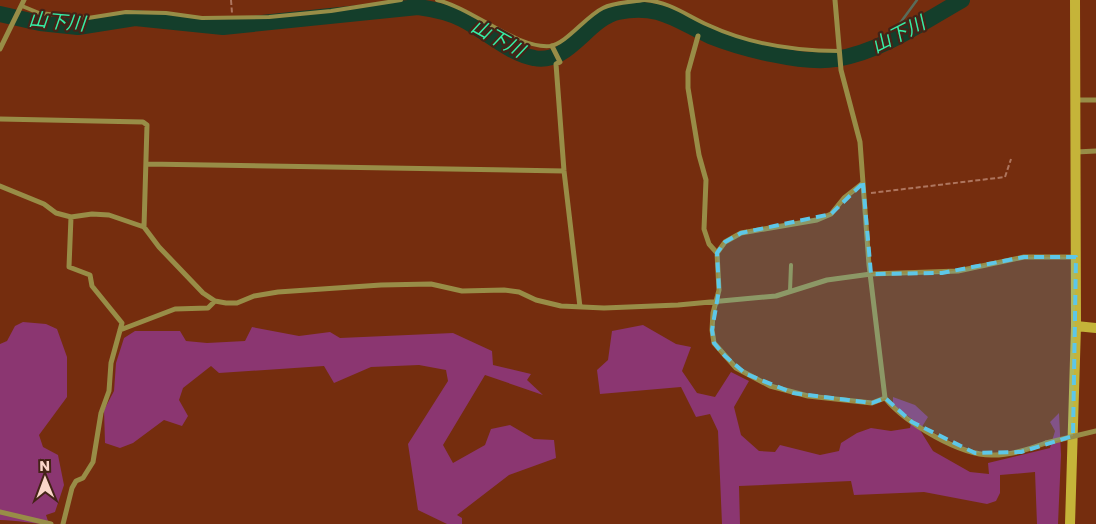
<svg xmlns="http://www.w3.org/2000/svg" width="1096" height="524" font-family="Poppins,'Noto Sans JP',sans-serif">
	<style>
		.green { fill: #8b3671 }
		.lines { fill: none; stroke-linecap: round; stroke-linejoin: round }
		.stream { stroke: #596c5a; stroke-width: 2.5 }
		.river { stroke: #143e2b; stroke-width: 16 }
		.path { stroke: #ae755e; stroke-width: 2; stroke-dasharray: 5 2.5; stroke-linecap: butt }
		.lane { stroke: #988d47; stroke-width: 4 }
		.street { stroke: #988d47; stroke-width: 5 }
		.secondary { stroke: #c5b439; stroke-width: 10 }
		.street-bridge { stroke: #988d47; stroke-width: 5 }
		.marked { fill: #5dc7e8; fill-opacity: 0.2; stroke: #5dc7e8; stroke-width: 4; stroke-dasharray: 10 6; stroke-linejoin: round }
		.labels { text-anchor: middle; stroke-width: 4.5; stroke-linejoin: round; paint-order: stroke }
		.water-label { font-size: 19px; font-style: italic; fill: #36eda5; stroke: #442317 }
	</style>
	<rect width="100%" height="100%" fill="#752d0e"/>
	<path class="green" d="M23 322 46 324 57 329 67 357V397L39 435 43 447 58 455 64 485 55 512 46 515 49 524C32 524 17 520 0 520V344L7 341 15 326Z
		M643 325 676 344 691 347 682 371 697 393 715 397 731 372 749 381 734 407 741 435 759 451 775 452 780 445 820 455 839 451 841 443 857 433 871 428 891 431 910 428 912 419 893 405V397L915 405 928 417 920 430 933 451 970 472 989 474 988 463 1050 448 1055 431 1050 422 1059 413 1061 455 1058 524H1037L1035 472 1000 475V493L996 501 987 504 924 492 854 495 851 481 739 486 740 524H722L718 431 710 414 696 417 681 387 600 394 597 370 608 360 612 331Z
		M252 327 299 336 330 332 340 338 453 333 492 351 493 365 531 374 527 380 543 395 485 375 443 445 453 463 485 445 491 429 510 425 534 439 554 440 556 458 509 475 457 515 462 518V524H447L418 510 408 444 448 381 446 370 419 365 371 367 334 383 324 366 219 373 211 366 183 388 179 400 188 416 182 426 164 420 133 443 120 448 105 443 104 410 114 391 116 363 124 338 135 331H180L186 341 207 343 245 341Z"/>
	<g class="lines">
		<path class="stream" d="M895 37V30L917 0"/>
		<path class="river" d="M0 14 40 23 78 27 135 18 223 27 418 7C433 9 448 12 462 19 484 30 510 54 534 58 569 65 587 19 618 12 658 3 677 21 710 36 740 48 804 65 836 59 881 52 923 22 962 0"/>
		<path class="path" d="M231 0 232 13
			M871 193 1005 177 1011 159"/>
		<path class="lane" d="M437 0C472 8 517 49 550 46 566 44 586 16 603 8 614 2 632 2 644 0
			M645 0C670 2 686 15 708 25 749 44 794 51 839 51
			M22 6 39 13 88 18 126 12 166 13 202 18 269 17 331 11 401 0
			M790 291 791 265"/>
		<path class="street" d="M835 0 841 70 860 142 869 265 885 398C905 423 961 456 993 455 1012 455 1029 449 1046 443
			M698 36 688 72V88L699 155 706 180 704 229 709 244 717 253
			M552 46 560 62 556 64 564 171 580 307
			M0 49 24 0
			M1076 100H1096
			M0 119 143 122 147 125 144 227
			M1076 152 1096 151
			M146 164 564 171
			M863 183 844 198 831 214 817 220 741 233 725 242 717 253 719 290 713 313 712 330 714 343 736 368 770 386 808 396 872 403 885 398
			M0 186 44 204 56 213 71 217 92 214 109 215 144 227 159 247 203 293 215 301 226 303H237L254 296 278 292 381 285 431 284 462 291 504 290 519 292 536 300 561 306 604 308 678 305 776 296 827 280 871 274 958 271 1024 257H1076
			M120 330 175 309 208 308 215 301
			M0 512 51 524
			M63 524 72 488 76 481 83 478 93 462 101 413 109 391 111 363 122 323 92 286 90 275 69 267 71 217"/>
		<path class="secondary" d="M1076 326 1096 328
			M1070 524 1076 326 1075 0"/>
		<path class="street-bridge" d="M1046 443 1096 431"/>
	</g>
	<path class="marked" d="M863 183 871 274 942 273 1024 257H1076L1073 436 1021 452 975 453 912 422 885 398 872 403 793 393 746 374 725 356 714 343 712 330 719 290 717 253 725 242 741 233 831 214Z"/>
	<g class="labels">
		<g class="water-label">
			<text transform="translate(57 21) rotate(5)" y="7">山下川</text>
			<text transform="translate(898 34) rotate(-27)" y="7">山下川</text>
			<text transform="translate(498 38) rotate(29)" y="7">山下川</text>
		</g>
	</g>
	<g transform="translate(45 479) rotate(359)" stroke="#442317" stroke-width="4" paint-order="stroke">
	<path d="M0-4L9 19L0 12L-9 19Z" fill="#fad6c9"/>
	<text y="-8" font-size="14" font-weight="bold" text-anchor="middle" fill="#fad6c9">N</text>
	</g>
</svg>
